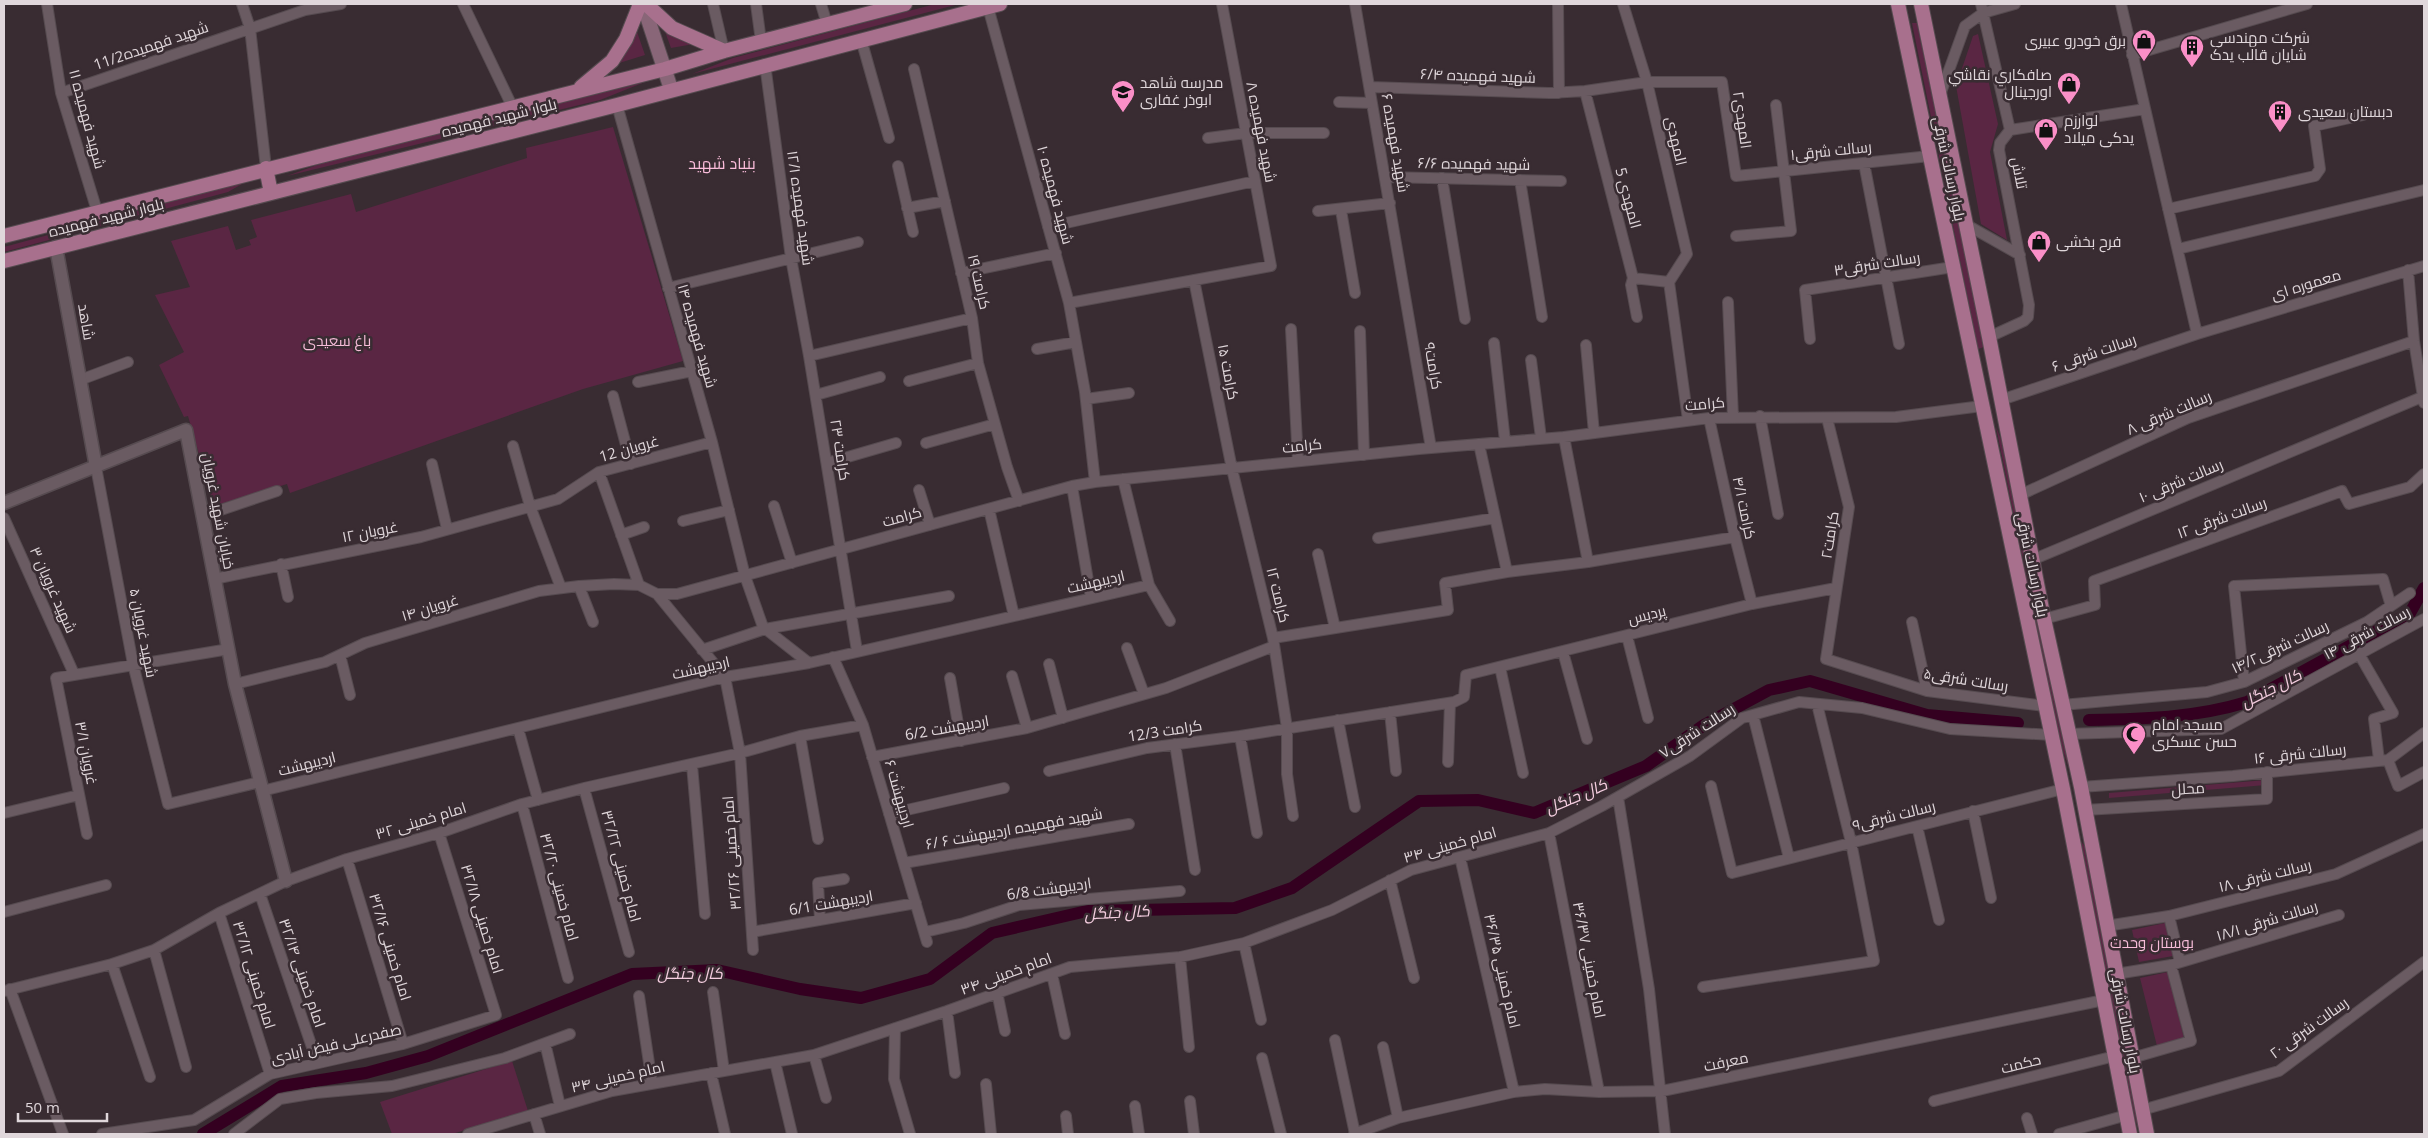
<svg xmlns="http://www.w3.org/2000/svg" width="2428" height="1138" font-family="'Open Sans',Cairo,sans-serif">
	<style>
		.green { fill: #5a2643 }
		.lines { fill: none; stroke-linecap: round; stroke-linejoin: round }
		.canal { stroke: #340020; stroke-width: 12 }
		.minor-casing { stroke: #564b50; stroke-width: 12 }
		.tertiary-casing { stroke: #564b50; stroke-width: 15 }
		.secondary-casing { stroke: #564b50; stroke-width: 16 }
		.primary-casing { stroke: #564b50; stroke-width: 16 }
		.minor { stroke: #6a5b62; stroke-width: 10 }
		.tertiary { stroke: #6a5b62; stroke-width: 12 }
		.secondary { stroke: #896678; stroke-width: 14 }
		.primary { stroke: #a8708d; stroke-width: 14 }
		.labels { text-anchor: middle; stroke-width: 5; stroke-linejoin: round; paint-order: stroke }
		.poi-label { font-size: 15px; fill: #e0d7db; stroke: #392c32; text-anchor: start }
		.street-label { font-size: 15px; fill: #e0d7db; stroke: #392c32 }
		.park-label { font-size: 15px; fill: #f6bcd8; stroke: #392c32 }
		.neighbourhood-label { font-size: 16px; fill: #fabcda; stroke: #392c32 }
		.water-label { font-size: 16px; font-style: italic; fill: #f5cee0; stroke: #392c32 }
	</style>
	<rect width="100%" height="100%" fill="#392c32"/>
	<path class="green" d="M935 4H959L692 74 733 58Z
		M1912 23H1917L1984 347 1978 349Z
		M635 26 645 55 616 64Z
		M663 26 676 38 694 44 671 48Z
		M1978 34 1998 124 1990 152 2007 240 1981 224 1956 86 1973 36Z
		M645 82 600 100 287 176 325 162Z
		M613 127 683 361 583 389 290 493 287 484 214 506 188 416 184 417 159 365 184 352 155 295 190 287 171 241 228 226 236 250 251 245 249 240 257 237 251 220 351 194 356 212 527 158 526 148Z
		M247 181 228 192 4 252V247Z
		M1996 427 2005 449 2071 774 2059 739Z
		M2266 780V785L2109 798V793Z
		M2081 842 2088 849 2140 1134 2134 1116Z
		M2165 923 2173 956 2139 962 2132 930Z
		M2168 972 2184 1038 2157 1046 2140 978Z
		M512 1061 528 1111 452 1134H392L380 1102Z"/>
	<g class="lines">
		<path class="canal" d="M2089 720C2143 719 2195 718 2247 702L2410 613 2424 588
			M203 1134 282 1086 366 1073 428 1056 632 974 717 970 800 989 861 998 930 979 992 933 1087 911 1235 908 1292 888 1419 801 1478 800 1534 813 1646 766 1704 725 1769 690 1810 681 1927 715 2018 723"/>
		<g class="minor-casing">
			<path id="minor" d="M47 4 61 93 97 211
				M242 4 250 28 266 168
				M463 4 512 106
				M713 4 724 51
				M756 4 761 41
				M821 4 827 24
				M1355 4 1431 448
				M1558 4 1559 93
				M1623 4 1647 82 1687 254 1669 282
				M1981 4 2010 130 2000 143 1999 150 2029 305 2028 317 2024 321 1989 337
				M2121 4 2197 334
				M988 7 1069 303 1085 392 1095 482
				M861 39 889 138
				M2132 55 2307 4
				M765 64 791 258 809 356 857 651
				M914 69 972 318 978 363 1007 467 1019 501
				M1370 87 1549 93 1585 91 1647 82H1722L1736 176 1930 156
				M1585 91 1633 278 1669 282
				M61 93 305 10 341 4
				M1940 95 1965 26 1983 13 2015 4
				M1339 102 1372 103
				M617 105 712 442 745 576 763 627 809 663
				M2010 130 2145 109
				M1208 138 1246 133H1324
				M1864 163 1899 344
				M898 166 913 232
				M1385 177 1561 181
				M1442 178 1465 319
				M1520 180 1542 317
				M907 208 945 201
				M2168 209 2315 176 2320 169 2314 126 2363 115
				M1341 210 1355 293
				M1318 211 1390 203
				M1967 225 2020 255
				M1048 227 1255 181
				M1736 236 1791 231 1776 105
				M2178 249 2424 190
				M2408 270 2414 341 2424 403
				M961 273 1056 253
				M1633 278 1631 285 1637 317
				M1194 280 1232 469 1273 638 1287 728V774L1293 816
				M1669 282 1688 420
				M668 288 858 242
				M1728 302 1733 417
				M1069 303 1271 266 1222 4
				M1291 329 1298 461
				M1360 331 1364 455
				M1810 339 1805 290 1953 267
				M1494 343 1505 441
				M1586 345 1594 433
				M1037 349 1076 342
				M809 356 972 318
				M1531 360 1541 438
				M80 380 128 362
				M909 381 978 363
				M638 382 692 371
				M816 395 880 377
				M613 396 631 464
				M1086 399 1129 393
				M2001 400 2197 334 2424 266
				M1760 416 1778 514
				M1709 418 1735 537 1752 604
				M1827 418 1849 507 1826 659 1927 691 2045 706
				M1564 437 1588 562
				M926 443 995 424
				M1479 444 1507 572
				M513 446 530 506 561 588
				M827 463 896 443
				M432 464 447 529
				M96 467 133 664 168 804 260 782
				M599 472 639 585
				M1123 479 1149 585 1170 621
				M1072 486 1091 598
				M919 490 930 525
				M2020 495 2188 418 2414 341
				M774 506 792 563
				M989 509 1014 616
				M203 516 277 491
				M4 518 74 674
				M683 521 729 510
				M621 535 644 527
				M1378 538 1495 518
				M1318 554 1335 628
				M2032 560 2422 397
				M281 564 288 597
				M214 579 421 537 558 499 599 472 712 442
				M579 586 593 622
				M657 594 725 677 740 753 753 950
				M2044 619 2095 605 2094 581 2342 491 2349 504 2410 487 2424 474
				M1912 622 1927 691
				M1627 636 1648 718
				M1273 638 1448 610 1445 583 1507 572 1588 562 1735 537
				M1127 648 1144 694
				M702 650 765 629 949 596
				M1563 652 1587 739
				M2359 654 2393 713 2374 719 2379 760
				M340 655 350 695
				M833 657 863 725 927 942
				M1049 664 1063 718
				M1500 667 1523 773
				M1012 676 1027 728
				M950 678 961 741
				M2244 682 2234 586 2383 579 2391 606
				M235 684 325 662 365 643 539 591 579 586 614 584 639 585 657 594H677L1072 486 1095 482 1419 449 1564 437 1709 418 1896 417 1982 406
				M2062 705 2207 692 2244 682 2367 622 2410 593
				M1390 712 1396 771
				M1753 715 1789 858
				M1338 720 1355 807
				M518 728 538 800
				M2068 734 2221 729 2424 619
				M800 736 818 839
				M1240 736 1257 833
				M1175 744 1195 870
				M872 757 1027 728 1166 688 1274 646
				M2388 760 2398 786 2424 772
				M1448 762 1450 703
				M692 765 705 914
				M1049 771 1147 748 1240 736 1454 702 1464 697 1466 675 1752 604 1836 588
				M1711 786 1732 873 2063 789
				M2081 787 2233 776 2388 760 2424 733
				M584 788 629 952
				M262 791 725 677 809 663 1149 585
				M1618 797 1649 989 1665 1134
				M522 804 568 978
				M2085 810 2267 799V772
				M1973 811 1991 898
				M4 813 79 795
				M889 814 1004 788
				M1917 826 1939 920
				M1549 833 1599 1092
				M87 834 56 678 229 649
				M1460 857 1514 1092
				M347 859 403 1044
				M904 863 1129 824
				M1390 880 1414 978
				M260 894 317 1062
				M4 912 106 885
				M219 913 270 1074
				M2169 916 2180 962
				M820 920 818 883 844 879
				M2106 926 2169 916 2336 874 2424 834
				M752 932 916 903
				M925 932 964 923 1019 905 1180 891
				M1244 943 1261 1020
				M154 950 186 1067
				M1180 957 1189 1047
				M112 964 150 1077
				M1052 974 1065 1034
				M2116 974 2171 965 2339 915
				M1703 987 1874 961 1851 842 1817 704
				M10 989 63 1134
				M4 991 112 964 154 950 219 913 286 881 347 859 439 833 522 804 584 788 740 753 800 736 863 725
				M713 992 724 1071
				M997 992 1005 1031
				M639 996 652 1083
				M947 1011 955 1073
				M895 1028 894 1079 910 1134
				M1335 1040 1355 1134
				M545 1043 560 1106
				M1383 1047 1398 1118
				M814 1055 826 1098
				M1262 1058 1281 1134
				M2132 1058 2191 1041 2171 965
				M775 1062 792 1134
				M711 1073 725 1134
				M986 1084 991 1134
				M1190 1101 1194 1134
				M1934 1101 2115 1056
				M1135 1106 1139 1134
				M2142 1110 2279 1071 2424 962
				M534 1114 540 1134
				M1066 1116 1068 1134
				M2027 1118 2032 1134
				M102 1134 194 1120 270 1074 403 1044 496 1015 439 833
				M234 1134 280 1099 316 1093 392 1086 505 1058 570 1034
				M468 1134 612 1091 814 1055 947 1011 1070 967 1180 957 1244 943 1332 910 1411 870 1549 833 1602 806 1690 756 1742 718 1799 702 1862 708 1950 729 2052 735
				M1354 1134 1398 1118 1514 1092 1545 1089 1599 1092 1662 1091 2104 1000
				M2059 1134 2127 1115"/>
		</g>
		<g class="tertiary-casing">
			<path id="tertiary" d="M56 247 96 467
				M4 503 186 430 235 684 286 881"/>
		</g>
		<g class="secondary-casing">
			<path id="secondary" d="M643 4 671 89"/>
		</g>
		<g class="primary-casing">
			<path id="primary" d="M646 4 672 28 724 51
				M1898 4 2063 789 2130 1134
				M1921 4 1989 337 2044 619 2081 787 2147 1134
				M581 87 612 61 626 39 640 4
				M266 168 271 193
				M4 236 665 69 724 51 905 4
				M4 261 617 105 1000 4"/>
		</g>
		<use href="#minor" class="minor"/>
		<use href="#tertiary" class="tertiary"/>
		<use href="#secondary" class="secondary"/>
		<use href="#primary" class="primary"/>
	</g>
	<defs>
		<g id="shop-pin" transform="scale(1.25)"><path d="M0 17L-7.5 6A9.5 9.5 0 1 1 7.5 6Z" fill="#fa8fc7" stroke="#392c32"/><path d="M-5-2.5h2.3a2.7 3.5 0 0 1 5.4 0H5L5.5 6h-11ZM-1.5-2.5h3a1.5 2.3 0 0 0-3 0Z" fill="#111"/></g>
		<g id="building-pin" transform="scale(1.25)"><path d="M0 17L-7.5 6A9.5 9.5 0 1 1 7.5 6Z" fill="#fa8fc7" stroke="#392c32"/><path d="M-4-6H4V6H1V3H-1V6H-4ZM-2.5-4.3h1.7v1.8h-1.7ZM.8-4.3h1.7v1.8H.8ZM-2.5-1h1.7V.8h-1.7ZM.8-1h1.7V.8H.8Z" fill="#111"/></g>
		<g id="school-pin" transform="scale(1.25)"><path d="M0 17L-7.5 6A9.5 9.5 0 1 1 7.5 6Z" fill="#fa8fc7" stroke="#392c32"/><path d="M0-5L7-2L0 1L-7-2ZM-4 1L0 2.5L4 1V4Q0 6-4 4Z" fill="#111"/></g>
		<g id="mosque-pin" transform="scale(1.25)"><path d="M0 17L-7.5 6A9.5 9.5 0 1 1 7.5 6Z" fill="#fa8fc7" stroke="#392c32"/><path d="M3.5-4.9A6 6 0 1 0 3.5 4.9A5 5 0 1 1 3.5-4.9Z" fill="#111"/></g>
	</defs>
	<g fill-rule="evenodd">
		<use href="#shop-pin" x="2144" y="41"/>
		<use href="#building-pin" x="2192" y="47"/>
		<use href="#shop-pin" x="2069" y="84"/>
		<use href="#school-pin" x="1123" y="92"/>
		<use href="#building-pin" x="2280" y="112"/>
		<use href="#shop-pin" x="2046" y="130"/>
		<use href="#shop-pin" x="2039" y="242"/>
		<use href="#mosque-pin" x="2134" y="734"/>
	</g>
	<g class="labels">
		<g class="poi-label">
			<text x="2210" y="43">شرکت مهندسی<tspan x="2210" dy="17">شایان قالب یدک</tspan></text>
			<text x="2126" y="46" text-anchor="end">برق خودرو عبیری</text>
			<text x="2052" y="80" text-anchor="end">صافكاري نقاشي<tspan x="2052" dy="17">اورجينال</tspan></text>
			<text x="1140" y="88">مدرسه شاهد<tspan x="1140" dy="17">ابوذر غفاری</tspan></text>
			<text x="2298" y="117">دبستان سعیدی</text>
			<text x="2064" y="126">لوارزم<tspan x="2064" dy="17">یدکی میلاد</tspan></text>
			<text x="2056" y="247">فرح بخشی</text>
			<text x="2152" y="730">مسجد امام<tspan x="2152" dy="17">حسن عسکری</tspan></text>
		</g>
		<g class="street-label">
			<text transform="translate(151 46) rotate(-19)" y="5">شهید فهمیده11/2</text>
			<text transform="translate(1478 76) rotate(2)" y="5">شهید فهمیده ۶/۴</text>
			<text transform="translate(499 118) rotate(-14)" y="5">بلوار شهید فهمیده</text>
			<text transform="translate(87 119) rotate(75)" y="5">شهید فهمیده ۱۱</text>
			<text transform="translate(1742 120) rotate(82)" y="5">المهدی۲</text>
			<text transform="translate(1261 132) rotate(79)" y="5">شهید فهمیده ۸</text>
			<text transform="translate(1676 141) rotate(77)" y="5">المهدی</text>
			<text transform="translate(1395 143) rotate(80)" y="5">شهید فهمیده ۶</text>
			<text transform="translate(1831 151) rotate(-6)" y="5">رسالت شرقی۱</text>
			<text transform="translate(1474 164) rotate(1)" y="5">شهید فهمیده ۶/۶</text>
			<text transform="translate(1949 169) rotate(78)" y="5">بلوار رسالت شرقی</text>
			<text transform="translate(2019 173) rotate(79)" y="5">تلاش</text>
			<text transform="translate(1055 195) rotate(75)" y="5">شهید فهمیده ۱۰</text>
			<text transform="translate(1628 198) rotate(75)" y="5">المهدی 5</text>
			<text transform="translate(800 208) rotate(82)" y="5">شهید فهمیده ۱۲/۱</text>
			<text transform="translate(106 218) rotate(-14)" y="5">بلوار شهید فهمیده</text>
			<text transform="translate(1877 264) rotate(-9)" y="5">رسالت شرقی۳</text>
			<text transform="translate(979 282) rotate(77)" y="5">کرامت ۱۹</text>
			<text transform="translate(2306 285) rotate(-17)" y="5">معموره ای</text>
			<text transform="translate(86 322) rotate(80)" y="5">شاهد</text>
			<text transform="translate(697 336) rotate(74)" y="5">شهید فهمیده ۱۴</text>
			<text transform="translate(2094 353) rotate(-19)" y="5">رسالت شرقی ۶</text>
			<text transform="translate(1433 366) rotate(80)" y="5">کرامت۹</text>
			<text transform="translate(1228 372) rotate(79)" y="5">کرامت ۱۵</text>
			<text transform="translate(1705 404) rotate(-5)" y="5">کرامت</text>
			<text transform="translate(2169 413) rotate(-23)" y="5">رسالت شرقی ۸</text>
			<text transform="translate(1302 446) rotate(-6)" y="5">کرامت</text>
			<text transform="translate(629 449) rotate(-16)" y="5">غرویان 12</text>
			<text transform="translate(840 450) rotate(81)" y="5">کرامت ۲۳</text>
			<text transform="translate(2181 481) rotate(-23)" y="5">رسالت شرقی ۱۰</text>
			<text transform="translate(1744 508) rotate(78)" y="5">کرامت ۴/۱</text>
			<text transform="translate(218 511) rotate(79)" y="5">خیابان شهید غرویان</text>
			<text transform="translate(902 517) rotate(-15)" y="5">کرامت</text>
			<text transform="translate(2222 518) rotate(-20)" y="5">رسالت شرقی ۱۲</text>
			<text transform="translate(370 532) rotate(-11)" y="5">غرویان ۱۲</text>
			<text transform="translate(1830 535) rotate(-81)" y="5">کرامت۲</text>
			<text transform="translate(2032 565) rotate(78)" y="5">بلوار رسالت شرقی</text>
			<text transform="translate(1096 582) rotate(-13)" y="5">اردیبهشت</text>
			<text transform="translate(53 590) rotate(66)" y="5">شهید غرویان ۳</text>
			<text transform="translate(1278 595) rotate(76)" y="5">کرامت ۱۲</text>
			<text transform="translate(430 608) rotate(-17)" y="5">غرویان ۱۴</text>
			<text transform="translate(1647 615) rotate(-14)" y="5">پردیس</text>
			<text transform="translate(143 633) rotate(79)" y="5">شهید غرویان ۵</text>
			<text transform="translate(2367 633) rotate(-28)" y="5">رسالت شرقی ۱۴</text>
			<text transform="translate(2280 647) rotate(-25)" y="5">رسالت شرقی۱۴/۲</text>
			<text transform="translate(701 668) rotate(-13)" y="5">اردیبهشت</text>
			<text transform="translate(1966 680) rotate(9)" y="5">رسالت شرقی۵</text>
			<text transform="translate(947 728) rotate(-10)" y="5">اردیبهشت 6/2</text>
			<text transform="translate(1165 731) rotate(-9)" y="5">کرامت 12/3</text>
			<text transform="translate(1697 731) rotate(-33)" y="5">رسالت شرقی۷</text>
			<text transform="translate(86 753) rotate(79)" y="5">غرویان ۳/۱</text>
			<text transform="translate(2300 754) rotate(-6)" y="5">رسالت شرقی ۱۶</text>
			<text transform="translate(307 764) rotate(-14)" y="5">اردیبهشت</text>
			<text transform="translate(2188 789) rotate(-3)" y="5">محلل</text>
			<text transform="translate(899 794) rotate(74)" y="5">اردیبهشت ۶</text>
			<text transform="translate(1894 816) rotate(-14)" y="5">رسالت شرقی۹</text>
			<text transform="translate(421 821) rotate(-17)" y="5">امام خمینی ۳۲</text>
			<text transform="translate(1014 829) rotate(-10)" y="5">شهید فهمیده اردیبهشت ۶ /۶</text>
			<text transform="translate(1450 845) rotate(-16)" y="5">امام خمینی ۳۴</text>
			<text transform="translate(732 853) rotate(-94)" y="5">امام خمینی ۳۲/۲۶</text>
			<text transform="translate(621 866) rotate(75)" y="5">امام خمینی ۳۲/۲۲</text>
			<text transform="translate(2265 876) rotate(-14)" y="5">رسالت شرقی ۱۸</text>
			<text transform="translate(559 887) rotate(75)" y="5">امام خمینی ۳۲/۲۰</text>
			<text transform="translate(1049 889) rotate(-8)" y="5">اردیبهشت 6/8</text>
			<text transform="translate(831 903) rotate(-10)" y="5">اردیبهشت 6/1</text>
			<text transform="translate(482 919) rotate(73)" y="5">امام خمینی ۳۲/۱۸</text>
			<text transform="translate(2267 921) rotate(-17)" y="5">رسالت شرقی ۱۸/۱</text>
			<text transform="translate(390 947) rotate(73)" y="5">امام خمینی ۳۲/۱۶</text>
			<text transform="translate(1589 960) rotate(79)" y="5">امام خمینی ۳۶/۳۷</text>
			<text transform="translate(1502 971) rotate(77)" y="5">امام خمینی ۳۶/۳۵</text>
			<text transform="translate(302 973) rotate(71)" y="5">امام خمینی ۳۲/۱۴</text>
			<text transform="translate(1006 974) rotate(-20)" y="5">امام خمینی ۳۴</text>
			<text transform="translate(254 975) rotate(73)" y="5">امام خمینی ۳۲/۱۲</text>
			<text transform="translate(2125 1021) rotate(79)" y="5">بلوار رسالت شرقی</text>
			<text transform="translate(2309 1028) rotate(-36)" y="5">رسالت شرقی ۲۰</text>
			<text transform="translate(336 1044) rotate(-13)" y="5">صفدرعلی فیض آبادی</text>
			<text transform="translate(1726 1062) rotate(-12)" y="5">معرفت</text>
			<text transform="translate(2021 1064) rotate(-14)" y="5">حکمت</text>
			<text transform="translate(618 1077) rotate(-13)" y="5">امام خمینی ۳۴</text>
		</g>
		<g class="park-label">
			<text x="337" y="346">باغ سعیدی</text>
			<text x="2152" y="948">بوستان وحدت</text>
		</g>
		<g class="neighbourhood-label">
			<text x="722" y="169">بنیاد شهید</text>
		</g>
		<g class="water-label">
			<text transform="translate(2271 688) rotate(-27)" y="6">کال جنگل</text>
			<text transform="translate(1576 796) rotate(-23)" y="6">کال جنگل</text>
			<text transform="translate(1117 912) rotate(-3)" y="6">کال جنگل</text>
			<text x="690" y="979">کال جنگل</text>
		</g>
	</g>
	<rect width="2428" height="1138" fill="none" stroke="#e0d7db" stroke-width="10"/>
	<path d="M18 1113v8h89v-8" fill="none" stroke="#e0d7db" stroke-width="2.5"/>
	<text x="25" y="1113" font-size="15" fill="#e0d7db" stroke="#392c32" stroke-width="4" paint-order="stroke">50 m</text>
</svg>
